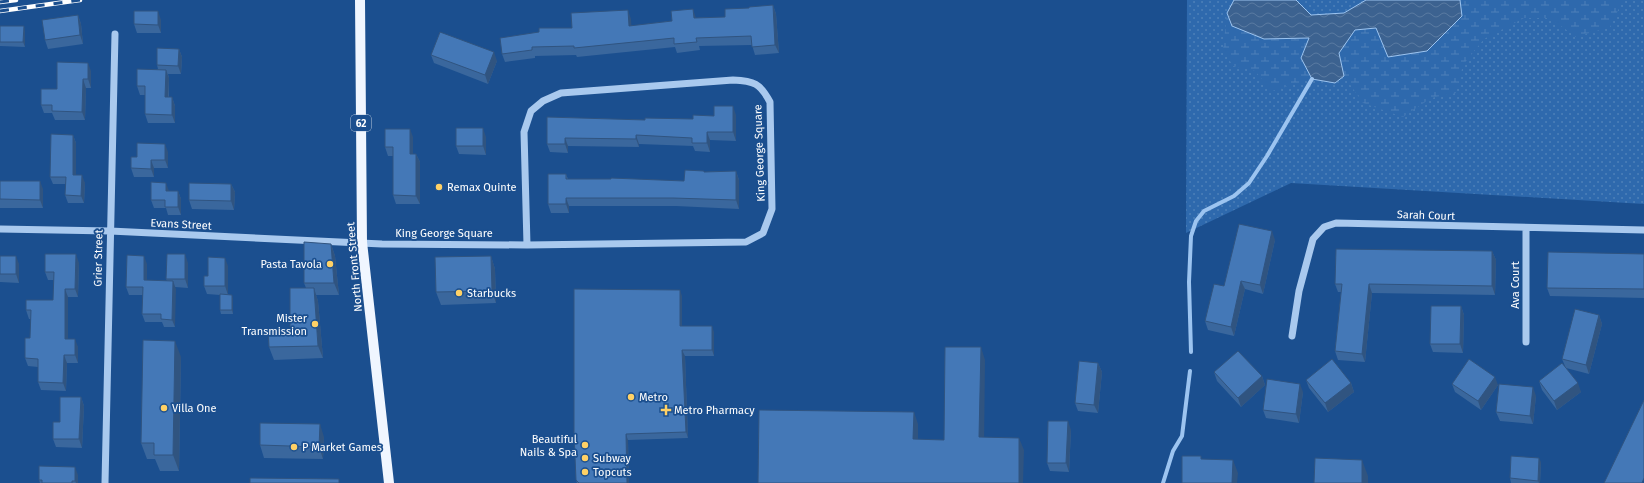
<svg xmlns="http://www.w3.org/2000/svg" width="1644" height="483" font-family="'Fira Sans',sans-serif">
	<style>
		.grass { fill: url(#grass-dots) }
		.wetland { fill: url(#wetland-marsh) }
		.water { fill: url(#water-waves); stroke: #9cc4f0 }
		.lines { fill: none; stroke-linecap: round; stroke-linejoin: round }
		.stream { stroke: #9cc4f0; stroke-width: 4 }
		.minor { stroke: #a9c9ee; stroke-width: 7 }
		.major { stroke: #f0f6ff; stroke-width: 10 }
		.rail-casing { stroke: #fff; stroke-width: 4.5 }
		.rail { stroke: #1b4f8f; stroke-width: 3; stroke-dasharray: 9; stroke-linecap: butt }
		.wall { fill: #3a679d }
		.shaded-wall { fill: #305480 }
		.building { fill: #4478b7; stroke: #305480 }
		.poi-dot { fill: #ffd166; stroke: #1b4f8f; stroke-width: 1.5 }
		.labels { text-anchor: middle; stroke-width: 3.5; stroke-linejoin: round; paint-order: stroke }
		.shield { fill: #1b4f8f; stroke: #bbcadd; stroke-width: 1 }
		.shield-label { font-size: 10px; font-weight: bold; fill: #fff }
		.street-label { font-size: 11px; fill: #fff; stroke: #1b4f8f }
		.poi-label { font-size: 11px; fill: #fff; stroke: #1b4f8f; text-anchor: start }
	</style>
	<defs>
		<pattern id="grass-dots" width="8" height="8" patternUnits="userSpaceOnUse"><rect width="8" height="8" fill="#2e69ad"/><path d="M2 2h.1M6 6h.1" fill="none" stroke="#4d80b9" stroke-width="1.8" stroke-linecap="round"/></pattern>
		<pattern id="wetland-marsh" width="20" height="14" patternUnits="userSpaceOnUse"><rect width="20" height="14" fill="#2e69ad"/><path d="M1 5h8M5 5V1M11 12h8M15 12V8" fill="none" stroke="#4d80b9"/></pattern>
		<pattern id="water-waves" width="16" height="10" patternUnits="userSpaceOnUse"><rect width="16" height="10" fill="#3c6290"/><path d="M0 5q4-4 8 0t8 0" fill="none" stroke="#597aa1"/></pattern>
	</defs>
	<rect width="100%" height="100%" fill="#1b4f8f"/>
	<path class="grass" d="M1187 0H1644V204L1291 183 1186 233Z"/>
	<path class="wetland" d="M1460 0H1623L1610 27 1576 37 1550 18H1524L1484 39 1463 65 1456 93 1431 98 1403 117 1363 103 1344 76 1339 53 1355 30 1462 16Z
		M1227 13 1232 26 1264 39 1310 38 1301 58 1312 79 1272 91 1255 71 1233 66 1223 50Z"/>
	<path class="water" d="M1234 0H1296L1311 15 1344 13 1366 0H1460L1462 16 1427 51 1388 57 1376 28 1355 30 1339 53 1344 76 1335 83 1312 79 1301 58 1309 38 1264 39 1232 26 1227 13Z"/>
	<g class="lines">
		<path class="stream" d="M1191 352 1189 282 1191 236 1196 221 1204 211 1234 196 1249 183 1267 156 1312 79
			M1163 483 1173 451 1182 436 1190 371"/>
		<path class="minor" d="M0 229 110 231 382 244 527 245 746 242 763 233 772 209 770 102C760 83 754 81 733 80L561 93 543 101 531 111 524 132 527 245
			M1526 229V342
			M1292 336 1299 291 1313 239 1324 227 1336 223 1644 230
			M105 483 115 34"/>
		<path class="major" d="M360 0 362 242 389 483"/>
		<g class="rail-casing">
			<path id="rail" d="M0 2 16 0
				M0 11 80 0"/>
		</g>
		<use href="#rail" class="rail"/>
	</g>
	<path class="wall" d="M773 5 776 14 779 53 755 55 752 45 699 46 700 50 677 53 675 47 577 57 576 55 535 56V58L505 62 502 54 572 28 631 19V26L696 18 725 17 749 8Z
		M78 15 81 24 83 44 48 49 45 40Z
		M161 20V33H137L134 24Z
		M0 26 25 31V47L0 46Z
		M179 49 182 57 181 74H168L169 78V97H172L175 106V123H148L145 114V95H140L137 86 158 69 157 65Z
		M431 55 497 61 488 84 434 63Z
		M91 71V88H86L85 120H55L52 113H44L41 105 57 89Z
		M736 115V141L710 140V152L695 151 693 146 639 144V147L568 146V153L550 152 547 144V117L645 120 693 119 714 116Z
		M73 135 76 143V175L85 183 84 203H68L65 195 66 184H53L50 177Z
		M413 137V154H416L420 162V204H396L393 195V156H388L385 147Z
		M486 137V155L459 154 456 146Z
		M168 152V168H154V177H134L131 168 137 157Z
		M736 171 739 180V209L676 206H569V213H551L548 204 566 174 568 179 684 181 704 172Z
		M0 181 43 189V208H0Z
		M231 184 235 192 234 210 192 209 189 200Z
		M169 191H178L181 199V215H168L166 208H154L151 200Z
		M1275 240 1263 294 1245 289 1234 336 1208 330 1205 321 1224 286Z
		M331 244 335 256 339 295H316L318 301 323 358 274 360 269 347 290 329 306 288 304 283Z
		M1492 251 1496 260 1495 295 1372 293 1365 362 1338 360 1335 351 1341 292H1338L1335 284Z
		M1644 254V298L1550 296 1547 288Z
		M0 256 19 264V283L0 282Z
		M491 256 495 269 496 303 441 305 436 292Z
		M79 263 78 297H68V339L78 347V363H67L66 391 41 390 38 382V367L28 366 25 358 30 338 31 319H29L26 310 53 300 54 280H48L45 272Z
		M188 263V288L175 287V327H164L162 322H145L142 314 143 295H129L126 287 147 264V280L167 281 166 279Z
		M228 266V294L233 299V314H221L220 310V295L207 294 204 286 208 276Z
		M682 296V326L714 332V356H685L688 438 628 440 629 483H577L576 480Z
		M1461 306 1464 315 1463 353 1433 352 1430 344Z
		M1599 315 1602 324 1589 374 1566 368 1581 392 1557 410 1542 390 1539 381 1565 366 1562 359Z
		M181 357 179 471H160L155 459H147L141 443Z
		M1098 363 1102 372 1098 413 1078 411 1075 403Z
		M1214 372 1262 376 1265 385 1241 407 1217 381Z
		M1306 380 1351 383 1354 392 1328 412 1309 388Z
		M1452 384 1498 385 1481 410 1455 392Z
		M1303 392 1299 423 1266 418 1263 410Z
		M1536 396 1533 424 1500 421 1496 412Z
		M81 397 84 406 82 448 56 447 53 439 60 422Z
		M1071 430 1069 472 1050 471 1047 463Z
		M324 437 323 459 264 458 260 445Z
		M1541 462 1540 483H1511L1510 478Z
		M78 475V483H40L39 480Z"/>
	<path class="shaded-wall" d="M773 5 776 14 779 53 775 45Z
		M693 9 696 18H694Z
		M628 10 631 19 632 35 629 26Z
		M158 11 161 20V33L158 25Z
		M78 15 81 24 83 44 80 35Z
		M24 26 25 31V47L23 42Z
		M179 49 182 57 181 74 178 66Z
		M494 52 497 61 488 84 485 75Z
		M88 63 91 71V88L88 79Z
		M166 70 169 78 168 105 165 97Z
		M83 79 86 88 85 120 82 112Z
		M172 97 175 106V123L172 115Z
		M733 106 736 115V141L733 132Z
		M483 128 486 137V155L483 146Z
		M410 129 413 137V162L410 154Z
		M707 132 710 140V152L707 143Z
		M73 135 76 143V182L73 175Z
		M636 135 639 144V147L636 139Z
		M565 138 568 146V153L565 144Z
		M165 144 168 152V168L165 160Z
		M416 154 420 162V204L416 196Z
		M151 160 154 168V177L151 169Z
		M736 171 739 180V209L736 200Z
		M82 175 85 183 84 203 81 196Z
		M40 181 43 189V208L40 200Z
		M166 183 169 191H166Z
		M231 184 235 192 234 210 231 201Z
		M178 191 181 199V215L178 207Z
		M566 198 569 206V213L566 204Z
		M1272 231 1275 240 1263 294 1260 285Z
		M331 244 335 256 339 295 334 283Z
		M1492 251 1496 260 1495 295 1492 286Z
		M76 254 79 263 78 297 75 289Z
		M185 254 188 263V288L185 279Z
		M16 256 19 264V283L16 274Z
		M144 256 147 264V288L144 280Z
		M491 256 495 269 496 303 492 291Z
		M225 258 228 266V295L225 286Z
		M173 281 176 289 175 327 172 320Z
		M1241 281 1245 289 1234 336 1231 327Z
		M1369 284 1372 293 1365 362 1362 354Z
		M314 288 318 301 323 358 318 346Z
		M65 289 68 297V347L65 339Z
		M680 290 682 296V332L680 326Z
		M232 295 233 299V314L232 310Z
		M1461 306 1464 315 1463 353 1460 344Z
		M1599 315 1602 324 1589 374 1586 365Z
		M712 326 714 332V356L712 350Z
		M75 339 78 347V363L75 355Z
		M175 341 181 357 179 471 173 455Z
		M981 347 985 360 984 450 979 437Z
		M682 350 685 356 688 438 686 432Z
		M64 355 67 363 66 391 63 383Z
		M1098 363 1102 372 1098 413 1094 405Z
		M1262 376 1265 385 1241 407 1238 398Z
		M1495 377 1498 385 1481 410 1478 401Z
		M1351 383 1354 392 1328 412 1325 403Z
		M1578 383 1581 392 1557 410 1554 401Z
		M1300 384 1303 392 1299 423 1296 414Z
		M1533 387 1536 396 1533 424 1530 416Z
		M81 397 84 406 82 448 79 439Z
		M914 412 918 424V452L913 439Z
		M1068 421 1071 430 1069 472 1066 463Z
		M320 424 324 437 323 459 319 447Z
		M626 434 628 440 629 483H627Z
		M1019 438 1024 450 1023 483H1019Z
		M1539 458 1541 462 1540 483H1539L1538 481Z
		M1233 460 1238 473 1237 483H1232Z
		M1362 460 1368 476V483H1362Z
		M75 467 78 475V483H76L75 481Z"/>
	<path class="building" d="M773 5 775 45 752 47 751 36 696 38 697 42 674 44V38L574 48V46L532 47V50L502 54 500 38 539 32V28H572L571 13 628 10 629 26 672 21 671 11 693 9 694 18 725 17V9L749 8V7Z
		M134 11H158V25L134 24Z
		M78 15 80 35 45 40 42 20Z
		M0 26H24L23 42H0Z
		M440 32 494 52 485 75 431 55Z
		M157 48 179 49 178 66 157 65Z
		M57 62 88 63V79H83L82 112 52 111V105H41V89H57Z
		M137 69 166 70 165 97H172V115L145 114V86H137Z
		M714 106H733V132H707V143H692V138L636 135V139L565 138V144H547V117L645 120V118L693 119V115L714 116Z
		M456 128H483V146H456Z
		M385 129H410V154H416V196L393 195V147H385Z
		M51 134 73 135V175H82L81 196 65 195 66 177H50Z
		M137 143 165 144V160H151V169L131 168V157H137Z
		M685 170 704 171V172L736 171V200L673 198H566V204H548V174H566V179H611V178L684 181Z
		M0 181H40V200L0 199Z
		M151 182 166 183V191H178V207H165V200H151Z
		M189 183 231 184V201L189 200Z
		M1239 224 1272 231 1260 285 1241 281 1231 327 1205 321 1214 284 1224 286Z
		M304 242 331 244 334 283H304Z
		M1336 249 1492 251V286L1369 284 1362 354 1335 351 1342 284H1335Z
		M1548 252 1644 254V289L1547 288Z
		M45 254H76L75 289H65V339H75V355H64L63 383 38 382V359L25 358V338H30L31 310H26V300H53L54 272H45Z
		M167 254H185V279H166Z
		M127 255 144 256V280L173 281 172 320 161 319V314H142L143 287H126Z
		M0 256H16V274H0Z
		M491 256 492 291 436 292 435 257Z
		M208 257 225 258V286H204V276H208Z
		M290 288H314L318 346 269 347 268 329H290Z
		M574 289 680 290V326H712V350H682L686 432 626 434 627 483H579L576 480 574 434Z
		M220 294 232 295V310H220Z
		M1431 306H1461L1460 344H1430Z
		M1575 309 1599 315 1586 365 1562 359Z
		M143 340 175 341 173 455H154V443H141Z
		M945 347H981L979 437 1019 438V483H758L759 410 914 412 913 439 944 440Z
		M1238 351 1262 376 1238 398 1214 372Z
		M1332 359 1351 383 1325 403 1306 380Z
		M1469 359 1495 377 1478 401 1452 384Z
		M1079 361 1098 363 1094 405 1075 403Z
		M1562 363 1578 383 1554 401 1539 381Z
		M1267 379 1300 384 1296 414 1263 410Z
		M1499 384 1533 387 1530 416 1496 412Z
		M60 397H81L79 439H53V422H60Z
		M1644 400V478L1642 483H1604Z
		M1048 421H1068L1066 463H1047Z
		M260 423 320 424 319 447 260 445Z
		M1182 456H1201V459L1233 460 1232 483H1182Z
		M1511 456 1539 458 1538 481 1510 478Z
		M1315 458 1362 460V483H1314Z
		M39 466 75 467V481H72V483H42V480H39Z
		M250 478 339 479V483H250Z"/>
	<g class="poi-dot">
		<circle cx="439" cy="187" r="4"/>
		<circle cx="330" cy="264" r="4"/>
		<circle cx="459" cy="293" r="4"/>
		<circle cx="315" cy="324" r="4"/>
		<circle cx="631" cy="397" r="4"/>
		<circle cx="164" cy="408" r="4"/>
		<path d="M664 404h4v4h4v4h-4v4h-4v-4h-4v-4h4z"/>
		<circle cx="585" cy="445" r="4"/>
		<circle cx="294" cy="447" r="4"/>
		<circle cx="585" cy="458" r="4"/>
		<circle cx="585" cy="472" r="4"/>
	</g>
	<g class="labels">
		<rect class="shield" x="351" y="115" width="20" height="16" rx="3"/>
		<g class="shield-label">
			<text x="361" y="127">62</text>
		</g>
		<g class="street-label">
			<text transform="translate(759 153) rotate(-92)" y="4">King George Square</text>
			<text transform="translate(1426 215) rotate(2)" y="4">Sarah Court</text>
			<text transform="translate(181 224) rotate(3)" y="4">Evans Street</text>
			<text x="444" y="237">King George Square</text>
			<text transform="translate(98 258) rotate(-89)" y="4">Grier Street</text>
			<text transform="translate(354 267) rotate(-95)" y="4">North Front Street</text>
			<text transform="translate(1515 285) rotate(-90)" y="4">Ava Court</text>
		</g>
		<g class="poi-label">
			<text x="447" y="191">Remax Quinte</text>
			<text x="322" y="268" text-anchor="end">Pasta Tavola</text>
			<text x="467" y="297">Starbucks</text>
			<text x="307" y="322" text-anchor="end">Mister<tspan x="307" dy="13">Transmission</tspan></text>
			<text x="639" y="401">Metro</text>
			<text x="172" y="412">Villa One</text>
			<text x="674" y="414">Metro Pharmacy</text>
			<text x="577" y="443" text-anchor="end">Beautiful<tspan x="577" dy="13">Nails &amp; Spa</tspan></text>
			<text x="302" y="451">P Market Games</text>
			<text x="593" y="462">Subway</text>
			<text x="593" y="476">Topcuts</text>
		</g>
	</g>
</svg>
